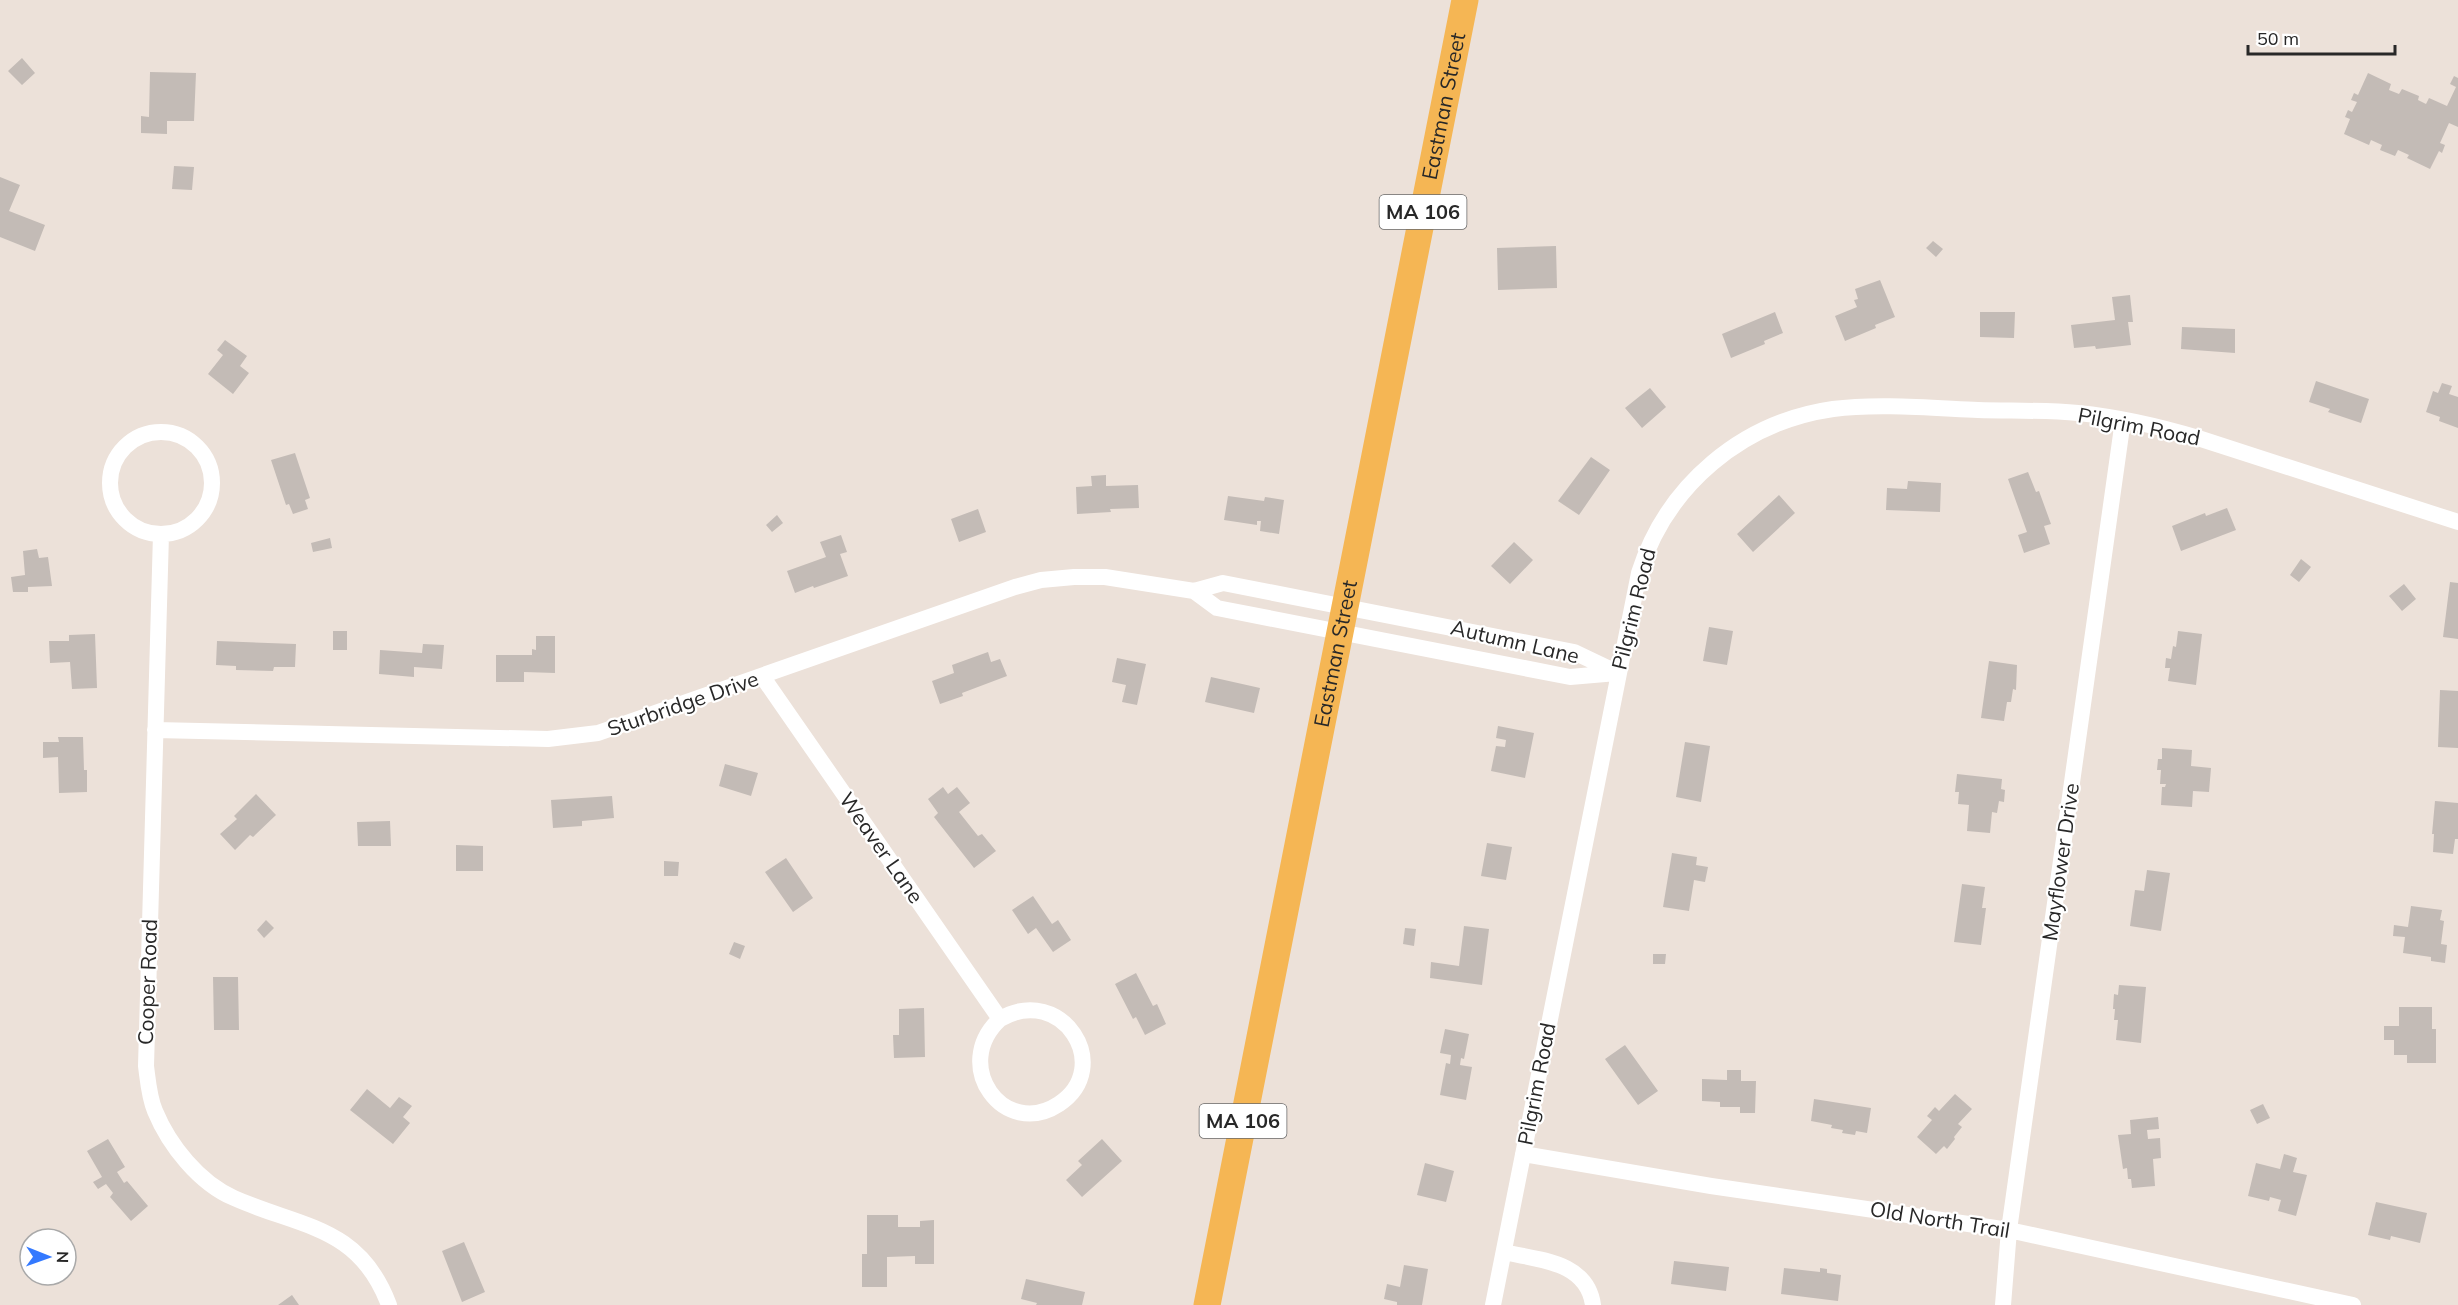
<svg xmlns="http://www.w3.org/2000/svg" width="2458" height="1305" font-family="Mulish,sans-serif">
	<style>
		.building { fill: #c3bbb6 }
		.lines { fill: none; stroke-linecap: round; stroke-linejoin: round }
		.street { stroke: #fff; stroke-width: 16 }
		.primary { stroke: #f5b654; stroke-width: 27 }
		.labels { text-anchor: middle; stroke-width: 4.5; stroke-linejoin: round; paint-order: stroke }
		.shield { fill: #fff; stroke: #686868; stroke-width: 1.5 }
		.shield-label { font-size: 20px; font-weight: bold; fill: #282828 }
		.street-label { font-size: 21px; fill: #282828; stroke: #fff }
	</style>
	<rect width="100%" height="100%" fill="#ece1d9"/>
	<path class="building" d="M22 58 35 73 22 85 8 71Z
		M150 72 196 73 194 121H167V134L141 133V116L149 117Z
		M2368 73 2391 84 2389 90 2399 94 2402 89 2419 96 2418 100 2426 104 2429 98 2447 106 2456 87 2450 84 2454 76 2458 78V127L2449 123 2440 143 2445 145 2442 153 2439 151 2430 169 2407 158 2409 155 2398 150 2395 156 2380 150 2382 145 2371 140 2369 145 2344 134 2350 119 2345 117 2348 110 2352 112 2357 102 2351 100 2354 93 2358 95Z
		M174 166 194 167 192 190 172 189Z
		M0 177 20 185 9 211 45 225 35 251 0 237Z
		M1933 241 1943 249 1936 257 1926 248Z
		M1556 246 1557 288 1498 290 1497 248Z
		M1880 280 1895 317 1875 325 1876 328 1845 341 1835 316 1857 307 1854 300 1858 299 1855 289Z
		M2130 295 2133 322H2128L2131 345 2096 349 2095 346 2074 348 2071 325 2115 320 2112 297Z
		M1775 312 1783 333 1764 341 1765 344 1731 358 1722 334Z
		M1980 312H2015L2014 338 1980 337Z
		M2182 327 2235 329V353L2181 349Z
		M225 340 247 356 240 366 249 373 233 394 208 374 223 355 217 350Z
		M2316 381 2369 399 2361 423 2328 412 2330 409 2309 402Z
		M2442 383 2452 386 2449 394 2458 397V428L2439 421 2440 417 2426 412 2433 391 2438 393Z
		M1650 388 1666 407 1642 428 1625 408Z
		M295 453 310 498 305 500 308 509 293 514 289 504 286 505 271 460Z
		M1591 457 1610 470 1579 515 1558 501Z
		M2028 472 2036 492 2039 491 2051 524 2044 526 2050 544 2024 553 2018 535 2027 532 2008 479Z
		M1106 475V486L1138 485 1139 508 1110 509 1111 512 1077 514 1076 487 1092 486 1091 476Z
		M1908 481 1941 483 1940 512 1886 510 1887 488 1907 489Z
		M1779 495 1795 513 1753 552 1737 534Z
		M1228 496 1264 501 1265 497 1284 500 1279 534 1260 531 1261 521H1257V525L1224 520Z
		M2227 508 2236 530 2181 551 2172 526 2205 513 2206 516Z
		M978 509 986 532 959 542 951 519Z
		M777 515 783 523 772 532 766 525Z
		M841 535 847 552 840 554 848 576 814 588 813 586 795 593 787 571 826 557 820 542Z
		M330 538 332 548 313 552 311 543Z
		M1514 542 1533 560 1510 584 1491 566Z
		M37 549 39 558 48 557 52 586 28 587V592H13L11 577 25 575 23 551Z
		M2301 559 2311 567 2299 582 2290 575Z
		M2450 582 2458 583V639L2443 637Z
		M2404 584 2416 599 2402 611 2389 596Z
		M1709 627 1733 631 1727 665 1703 661Z
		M333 631H347V650H333Z
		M2178 631 2202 634 2196 685 2168 681 2170 668H2165L2166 658 2171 659 2173 646 2176 647Z
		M95 634 97 688 72 689 70 662 50 663 49 641H69V635Z
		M536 636H555V673L524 672V682H496V655H532V649L536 650Z
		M217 641 296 644 295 667H274L273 671 236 670V666L216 665Z
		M423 644 444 645 442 669 414 667V677L379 674 380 650 422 653Z
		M988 652 991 662 1000 659 1007 676 962 693 963 696 940 704 932 681 954 673 952 665Z
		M1117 658 1146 664 1137 705 1122 702 1126 685 1112 682Z
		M1989 661 2017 665 2016 690 2013 689 2011 702H2007L2004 721 1981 718Z
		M1211 677 1260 688 1254 713 1205 702Z
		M2440 690 2458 691V748L2438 747Z
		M1498 726 1534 733 1525 778 1491 771 1496 746 1505 747 1506 740 1496 738Z
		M58 737H83L84 770H87V792L59 793 58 757 43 758V742H59Z
		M1685 742 1710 746 1701 802 1676 797Z
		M2162 748 2192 750 2191 766 2211 768 2209 792 2193 791 2192 807 2161 805 2162 787H2165L2166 784H2160L2161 770H2157L2158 759H2162Z
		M725 764 758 773 751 796 719 786Z
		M1957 774 2002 779 2001 789 2005 790 2004 802 1999 801 1997 813 1992 812 1990 833 1967 831 1969 805 1958 804 1959 792H1955Z
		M943 787 948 794 957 787 970 803 959 812 978 836 982 834 996 851 974 868 934 817 938 813 928 799Z
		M256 794 276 815 253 837 250 835 235 850 220 834 237 819 234 816Z
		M612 796 614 818 582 821V826L553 828 551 800Z
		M2435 801 2458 803V839H2455L2453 854 2433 852 2434 834H2432Z
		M390 821 391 846H358L357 822Z
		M1487 843 1512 847 1506 880 1481 876Z
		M456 845 483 846V871H456Z
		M1672 853 1697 857 1696 865 1708 867 1705 882 1694 880 1689 911 1663 907Z
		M786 858 813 898 793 912 765 872Z
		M664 861 679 862 678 876H664Z
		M2147 870 2170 873 2161 931 2130 926 2135 890 2144 891Z
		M1962 884 1985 887 1982 908H1986L1981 945 1954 942Z
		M1033 896 1052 924 1058 920 1071 940 1053 952 1036 928 1028 934 1012 910Z
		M2411 906 2442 910 2440 920 2444 921 2441 944 2447 945 2445 963 2431 961V957L2403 953 2405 937 2393 936 2394 925 2408 927Z
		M266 920 274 928 264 938 257 930Z
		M1464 926 1489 929 1482 985 1430 978 1431 962 1459 966Z
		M1405 928 1416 929 1414 946 1403 944Z
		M734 942 745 946 740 959 729 954Z
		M1653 954H1666L1665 964H1653Z
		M1136 973 1153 1006 1157 1004 1166 1024 1145 1035 1136 1017 1133 1019 1115 984Z
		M213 977H238L239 1030H214Z
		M2119 985 2146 987 2141 1043 2116 1040 2118 1020H2114L2115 1009H2113L2114 994 2118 995Z
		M2399 1007H2432V1029H2436V1063H2407V1055H2394V1040H2384V1026H2399Z
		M924 1008 925 1057 894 1058 893 1035H899V1009Z
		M1445 1029 1469 1034 1464 1059 1461 1058 1460 1065 1472 1067 1466 1100 1440 1095 1446 1063 1450 1064 1451 1055 1440 1053Z
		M1625 1045 1658 1091 1638 1105 1605 1059Z
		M1727 1070H1741V1081H1756L1755 1113H1740V1107H1720V1102L1702 1101V1079L1727 1080Z
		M367 1089 390 1108 399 1097 412 1106 403 1117 410 1123 393 1144 350 1110Z
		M1955 1094 1972 1109 1958 1124 1962 1127 1954 1137 1955 1139 1947 1149 1944 1146 1936 1154 1917 1137 1932 1120 1927 1116 1935 1107 1939 1111Z
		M1814 1099 1871 1108 1867 1133 1856 1131 1855 1135 1842 1133 1843 1130 1831 1128 1832 1125 1811 1121Z
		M2263 1104 2270 1118 2257 1124 2250 1110Z
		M2158 1117 2159 1129 2147 1130 2148 1139 2160 1138 2161 1158 2153 1159 2155 1186 2132 1188 2131 1179H2128L2127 1168 2123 1169 2118 1135 2131 1134 2130 1120Z
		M108 1139 125 1167 117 1172 124 1183 127 1181 148 1206 131 1221 110 1197 113 1193 106 1184 98 1189 93 1182 102 1177 87 1151Z
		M1102 1139 1122 1161 1082 1197 1066 1180 1082 1165 1078 1161Z
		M2284 1154 2297 1158 2293 1172 2307 1175 2296 1216 2278 1211 2281 1200 2270 1197 2269 1201 2248 1196 2256 1163 2280 1169Z
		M1425 1163 1454 1171 1446 1202 1417 1195Z
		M2376 1202 2427 1213 2420 1243 2391 1236 2390 1240 2368 1235Z
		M867 1215H898V1227H920V1221L934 1220V1264H915V1256L887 1257V1287H862V1254H867Z
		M464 1242 485 1292 462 1302 442 1251Z
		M1674 1261 1729 1267 1726 1291 1671 1284Z
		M1404 1265 1428 1269 1422 1305H1397V1302L1384 1299 1387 1284 1400 1287Z
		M1784 1268 1820 1272V1268L1827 1269V1273L1841 1275 1838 1301 1781 1294Z
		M1026 1279 1085 1292 1082 1305H1036L1037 1303 1021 1299Z
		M292 1295 299 1305H278Z"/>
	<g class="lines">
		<path class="street" d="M110 483a51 51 0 1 1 102 0a51 51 0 1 1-102 0Z
			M161 534 146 1066C148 1081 149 1097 155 1111 169 1145 199 1183 234 1198 301 1228 359 1225 389 1305
			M1194 591 1217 608 1570 677 1617 673
			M762 676 1000 1019C1062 983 1115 1067 1059 1104 1004 1140 950 1065 1000 1019
			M155 730 548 739 598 733 1015 587 1041 580 1074 577H1105L1194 591 1223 583 1574 652 1618 673
			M1523 1154 1711 1186 2009 1230 2353 1305
			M1504 1252C1538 1260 1587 1261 1593 1305
			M1493 1305 1639 573C1667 485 1742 422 1833 409 1876 403 1933 408 1978 410 2011 411 2045 410 2078 413 2118 417 2158 426 2198 438L2458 522
			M2003 1305 2009 1230 2123 420"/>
		<path class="primary" id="s1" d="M1207 1305 1465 0"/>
	</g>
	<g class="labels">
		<g class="shield">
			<rect x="1379.5" y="195" width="87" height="34" rx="4.5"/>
			<rect x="1199.5" y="1104" width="87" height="34" rx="4.5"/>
		</g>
		<g class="shield-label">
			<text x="1423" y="219">MA 106</text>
			<text x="1243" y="1128">MA 106</text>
		</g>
		<g class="street-label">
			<text dy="7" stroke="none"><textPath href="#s1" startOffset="1222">Eastman Street</textPath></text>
			<text transform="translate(2139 427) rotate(11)" y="7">Pilgrim Road</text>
			<text transform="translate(1634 609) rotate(-76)" y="7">Pilgrim Road</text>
			<text transform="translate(1515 642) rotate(13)" y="7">Autumn Lane</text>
			<text dy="7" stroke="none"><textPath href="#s1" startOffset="664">Eastman Street</textPath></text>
			<text transform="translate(683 704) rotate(-19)" y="7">Sturbridge Drive</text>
			<text transform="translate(881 848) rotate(55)" y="7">Weaver Lane</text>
			<text transform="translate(2061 862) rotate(-82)" y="7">Mayflower Drive</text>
			<text transform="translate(148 982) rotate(-88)" y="7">Cooper Road</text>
			<text transform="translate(1537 1084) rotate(-79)" y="7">Pilgrim Road</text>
			<text transform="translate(1940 1220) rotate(9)" y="7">Old North Trail</text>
		</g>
	</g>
	<g transform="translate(48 1257) rotate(91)"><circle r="28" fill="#ffffff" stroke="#a9a9a9" stroke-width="1.5"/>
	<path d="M0-4.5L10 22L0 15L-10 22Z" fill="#3379ff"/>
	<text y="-9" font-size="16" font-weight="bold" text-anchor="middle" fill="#282828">N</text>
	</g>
	<path d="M2248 45v9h147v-9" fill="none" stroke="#282828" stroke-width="3"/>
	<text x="2257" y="45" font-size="18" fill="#282828" stroke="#ffffff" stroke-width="4.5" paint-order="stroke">50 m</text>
</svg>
